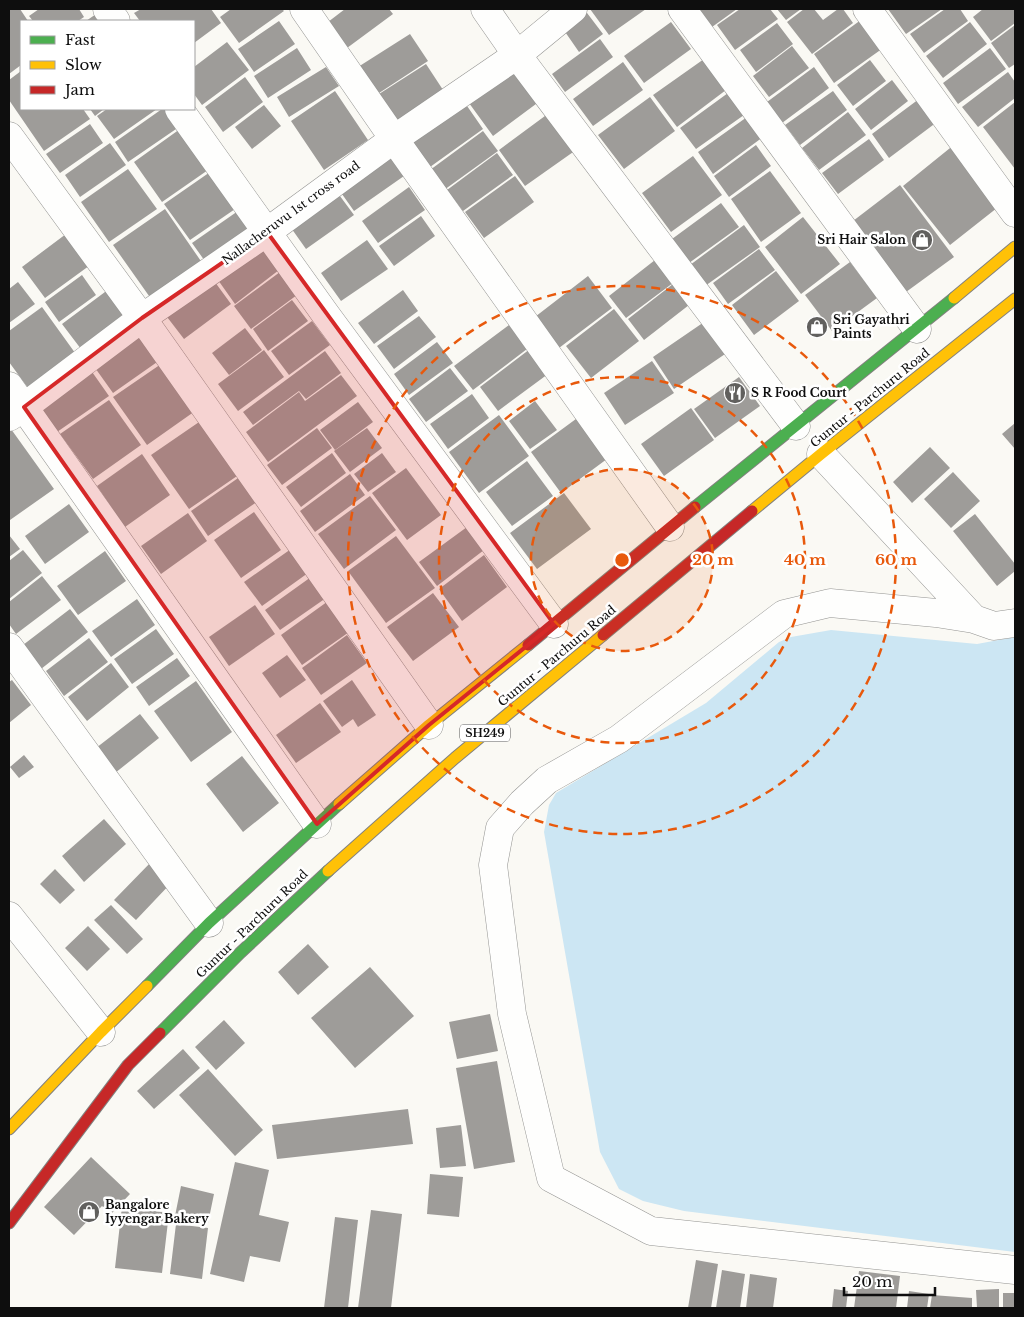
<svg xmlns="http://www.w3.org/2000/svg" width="1024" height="1317" font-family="'Libre Baskerville',serif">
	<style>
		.water { fill: #cce6f3 }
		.building { fill: #9e9c99 }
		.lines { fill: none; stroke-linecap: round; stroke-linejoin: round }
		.street-casing { stroke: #949492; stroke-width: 29 }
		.fast-casing { stroke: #82817f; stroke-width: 13 }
		.slow-casing { stroke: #82817f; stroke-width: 13 }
		.jam-casing { stroke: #82817f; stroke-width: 13 }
		.street { stroke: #fefefd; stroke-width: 28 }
		.fast { stroke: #4caf50; stroke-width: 11 }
		.slow { stroke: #ffc107; stroke-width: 11 }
		.jam { stroke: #c62828; stroke-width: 11 }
		.marked { fill: #d62828; fill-opacity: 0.2; stroke: #d62828; stroke-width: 4; stroke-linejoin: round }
		.ring { fill: none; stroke: #e8590c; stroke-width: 2.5; stroke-dasharray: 9 6 }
		.labels { text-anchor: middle; stroke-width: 5; stroke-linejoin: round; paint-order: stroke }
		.shield { fill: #fff; stroke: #565656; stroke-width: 1 }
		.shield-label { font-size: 11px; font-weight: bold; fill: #0e0e0e }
		.street-label { font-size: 12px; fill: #0e0e0e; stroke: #fff }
		.poi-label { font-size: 12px; font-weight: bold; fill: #0e0e0e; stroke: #fff; text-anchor: start }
		.centre { fill: #e8590c; stroke: #fff; stroke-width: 2.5 }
		.ring-label { font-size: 15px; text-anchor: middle; font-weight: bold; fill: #e8590c; stroke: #fff; stroke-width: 5; stroke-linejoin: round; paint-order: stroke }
	</style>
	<rect width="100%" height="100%" fill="#faf9f4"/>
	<path class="water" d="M831 630 977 644 1015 637V1252L684 1211 643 1201 619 1189 600 1152 544 832 549 805 556 793 706 703 779 642 791 637Z"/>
	<path class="building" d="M9 9H20L28 21H21V65L9 74Z
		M39 9H79L84 17 78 21H33L29 16Z
		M141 9H211L221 23 194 43V21H140L134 13Z
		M231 9H282L284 11 239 43 220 17Z
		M345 9H389L393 14 347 48 328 22Z
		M584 9 603 34 579 52 561 26Z
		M590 9H646L609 35Z
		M699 9H737L712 27Z
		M740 9H770L778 19 735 50 717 25Z
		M777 9H801L786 20Z
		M804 9H814L823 20 838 9H843L853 23 812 54 787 22Z
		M888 9H942L906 34Z
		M945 9H960L968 21 924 53 910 34Z
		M983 9H1015V23L991 41 973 17Z
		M99 12 105 21H86Z
		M865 17 886 46 834 83 814 54Z
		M279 21 295 44 254 72 238 49Z
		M671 22 691 49 644 83 624 56Z
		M970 22 987 44 943 78 926 56Z
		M777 23 793 44 756 72 740 50Z
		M1015 25V64L1009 68 991 43Z
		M410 34 428 61 376 95 358 67Z
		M600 39 613 57 565 92 552 74Z
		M227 42 249 70 202 105 194 94V67Z
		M792 46 809 68 769 97 753 76Z
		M297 48 311 70 268 98 254 76Z
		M990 48 1006 69 958 104 943 83Z
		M704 59 726 90 677 127 653 95Z
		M870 60 886 81 853 106 837 85Z
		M623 62 643 90 593 126 573 99Z
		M426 64 447 96 400 126 379 94Z
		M326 67 339 86 289 117 277 97Z
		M814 67 829 88 782 123 767 102Z
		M517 69 540 101 493 136 469 103Z
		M21 71V109H83L90 119 44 151 9 100V80Z
		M1008 72 1015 82V98L978 127 962 107Z
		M245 77 263 102 223 132 205 107Z
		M892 80 908 101 871 130 855 109Z
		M335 91 368 140 324 170 291 121Z
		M833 91 847 110 800 145 785 125Z
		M728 93 744 115 696 149 680 128Z
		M650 97 675 131 624 169 598 135Z
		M919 99 937 122 889 158 872 134Z
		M1015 102V169L983 127Z
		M465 103 483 129 430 167 412 141Z
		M264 105 281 126 252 149 235 127Z
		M90 109H104L95 116Z
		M107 109H157L114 139 97 116Z
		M162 109H166L179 127 128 162 115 142Z
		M848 112 866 135 819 170 802 148Z
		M549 113 576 150 525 186 499 150Z
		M747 117 763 137 713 174 698 152Z
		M90 124 103 143 60 173 46 154Z
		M180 129 208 170 162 202 134 162Z
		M483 131 498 151 444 190 430 170Z
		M869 139 884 160 838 194 822 173Z
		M110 143 126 165 80 197 65 175Z
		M955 144 1002 204 950 245 903 186Z
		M756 145 771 166 729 197 714 176Z
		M387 151 404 176 354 211 337 187Z
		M497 153 513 175 463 211 447 190Z
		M693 156 722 195 671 232 642 193Z
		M128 169 157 209 109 242 81 202Z
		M213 170 238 207 190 240 164 204Z
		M770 171 801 213 761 242 731 199Z
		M515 176 534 202 484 238 465 212Z
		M900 185 954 257 906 292 853 221Z
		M409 187 425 210 378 243 362 221Z
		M337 192 354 215 306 249 289 225Z
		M721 203 739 227 689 263 672 239Z
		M165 209 205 267 154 303 113 245Z
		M238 211 253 232 207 264 192 243Z
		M421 216 435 236 394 266 379 246Z
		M803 217 840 264 801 294 765 247Z
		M744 225 760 247 705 286 690 265Z
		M70 231 93 263 45 298 22 267Z
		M367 240 388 269 341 301 321 273Z
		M262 247 279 270 235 304 218 280Z
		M759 249 775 270 728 304 713 283Z
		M655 260 673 283 626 318 609 296Z
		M850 262 877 298 832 331 805 295Z
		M776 271 799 301 754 335 732 305Z
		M280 272 297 295 251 329 234 306Z
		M82 275 96 295 59 322 45 302Z
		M588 276 612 308 555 351 531 320Z
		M212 278 231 304 184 339 164 313Z
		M18 282 35 304 9 323V289Z
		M673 284 689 305 644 340 628 319Z
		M109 289 128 316 81 349 62 324Z
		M403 290 418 311 374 344 358 323Z
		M292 300 308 321 268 351 253 329Z
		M42 307 78 357 31 392 9 362V331Z
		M614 309 639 341 591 378 566 346Z
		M419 316 436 337 394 369 377 346Z
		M707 320 728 352 674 389 653 357Z
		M312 321 330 345 289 375 271 351Z
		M509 325 527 349 473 390 454 366Z
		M245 328 262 350 229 375 212 353Z
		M140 331 160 360 113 393 93 365Z
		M437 342 453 363 409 395 394 374Z
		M530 349 548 374 498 411 480 387Z
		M264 350 284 377 238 411 218 384Z
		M325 351 341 373 306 399 299 391 253 425 243 412Z
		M652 361 674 393 625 425 604 393Z
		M164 362 198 409 147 445 113 397Z
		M450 368 468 391 426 422 409 399Z
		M90 369 109 396 57 432 38 406Z
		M341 375 357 396 268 462 246 432 299 392 305 401Z
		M739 377 760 406 715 438 694 409Z
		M472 394 489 418 448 449 430 424Z
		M109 400 141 445 93 479 60 434Z
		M535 401 557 430 530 449 509 421Z
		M358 402 373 422 335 450 320 430Z
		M691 408 714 440 664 476 641 444Z
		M499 415 529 456 479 493 449 452Z
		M580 416 611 456 561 493 531 452Z
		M202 420 240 474 189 509 151 455Z
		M1015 423V449L1002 434Z
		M317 428 332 448 282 485 267 465Z
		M367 428 382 448 350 472 334 451Z
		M11 429 54 489 10 520 9 518V431Z
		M930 447 950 468 912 503 893 482Z
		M332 453 346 473 301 507 286 487Z
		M382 453 396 472 368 492 354 474Z
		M142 454 170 495 125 527 97 486Z
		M527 461 553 496 512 526 486 492Z
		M406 468 441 515 407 540 372 493Z
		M953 472 980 501 951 528 924 499Z
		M350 474 365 495 315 532 300 511Z
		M241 476 258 501 208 536 191 511Z
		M564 493 591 529 537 569 510 533Z
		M370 496 396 530 344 569 318 534Z
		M69 504 89 532 45 564 25 536Z
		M254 512 281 550 241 578 214 540Z
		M188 513 207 541 161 574 141 546Z
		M975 514 1015 564V571L997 586 953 531Z
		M467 527 484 550 437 586 419 562Z
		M9 535 20 549 9 557Z
		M396 536 435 588 386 623 348 571Z
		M291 549 308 573 262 606 244 582Z
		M23 550 42 573 9 599V561Z
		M105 551 126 581 78 615 57 586Z
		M484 555 507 587 462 621 439 589Z
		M42 576 61 600 16 634 9 624V602Z
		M311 577 326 598 280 630 265 610Z
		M433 593 459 627 413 661 387 627Z
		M137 599 155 625 111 657 92 631Z
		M331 599 352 630 302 665 281 635Z
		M255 605 275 634 229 666 209 637Z
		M70 609 88 632 41 669 23 645Z
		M156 629 174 654 132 684 114 659Z
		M347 635 367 663 321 695 302 668Z
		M89 638 108 662 64 696 46 671Z
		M287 655 306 680 280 698 262 673Z
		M177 658 190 676 149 706 136 687Z
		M111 663 129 687 87 721 68 697Z
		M12 680 31 705 9 723V682Z
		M352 680 376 715 358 727 353 719 342 727 323 701Z
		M196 681 232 732 191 762 154 711Z
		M320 703 341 732 296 763 276 735Z
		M140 714 159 738 115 773 96 748Z
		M24 755 34 767 19 778 10 767Z
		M242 756 279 803 243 832 206 784Z
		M104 819 126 844 84 882 62 856Z
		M152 861 173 881 136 920 114 900Z
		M55 869 75 890 60 904 40 884Z
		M111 905 143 939 127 954 94 920Z
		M88 926 110 949 87 971 65 948Z
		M308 944 329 967 298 995 278 972Z
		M370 967 414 1016 355 1068 311 1018Z
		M490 1014 498 1051 457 1059 449 1022Z
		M224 1020 245 1043 216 1070 195 1047Z
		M183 1049 200 1068 154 1109 137 1091Z
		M497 1061 515 1162 474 1169 456 1068Z
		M208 1069 263 1130 235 1156 179 1095Z
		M408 1109 413 1144 277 1159 272 1125Z
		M461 1125 466 1166 440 1168 436 1128Z
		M91 1157 130 1194 111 1214 102 1206 74 1235 44 1207Z
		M235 1162 269 1170 259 1215 289 1222 280 1262 250 1256 244 1282 210 1274Z
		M430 1174 463 1177 459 1217 427 1214Z
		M181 1186 214 1194 208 1223 175 1216Z
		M122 1206 169 1213 162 1273 115 1268Z
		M371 1210 402 1214 391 1308H358Z
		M335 1217 358 1220 348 1308H324Z
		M176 1224 208 1228 202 1279 170 1274Z
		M696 1260 718 1264 711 1308H688Z
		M722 1270 745 1274 740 1308H716Z
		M859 1271 900 1276 896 1308H854Z
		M750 1274 777 1278 773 1308H746Z
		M834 1289 848 1291 846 1308H832Z
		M999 1289V1308H977L976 1290Z
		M909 1291 929 1294 927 1308H907Z
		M1003 1293H1015V1308H1003Z
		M932 1295 972 1298V1308H930Z"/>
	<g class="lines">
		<g class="street-casing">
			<path id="street" d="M107 9 116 21
				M304 9 394 139 670 527
				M485 9 517 55 796 426
				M682 9 917 329
				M867 9 1015 213
				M179 109 326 315 554 624
				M9 136 142 318 429 725
				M9 386 317 824
				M9 417 24 407 142 318 267 232 394 139 517 55 573 9
				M821 454 974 619 994 626 1015 623
				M974 619 936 613 830 603 784 614 619 739 547 780 522 803 500 828 493 865 512 1014 551 1178 651 1231 1015 1270
				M9 647 209 923
				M9 916 101 1032"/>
		</g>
		<g class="fast-casing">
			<path id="fast" d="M695 507 954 298
				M147 986 209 923 339 804
				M160 1033 240 953 328 871"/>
		</g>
		<g class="slow-casing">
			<path id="slow" d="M954 298 1015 247
				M752 511 821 454 1015 299
				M339 804 429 725 528 645
				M328 871 455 758 603 635
				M9 1129 101 1032 147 986"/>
		</g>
		<g class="jam-casing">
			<path id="jam" d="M603 635 752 511
				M528 645 695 507
				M9 1223 128 1065 160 1033"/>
		</g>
		<use href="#street" class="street"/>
		<use href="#fast" class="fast"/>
		<use href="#slow" class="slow"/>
		<use href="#jam" class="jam"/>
	</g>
	<path class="marked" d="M267 232 554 624 429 725 317 824 24 407 142 318Z"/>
	<circle cx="622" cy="560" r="91" fill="#e8590c" fill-opacity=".12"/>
	<g class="ring">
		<circle cx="622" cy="560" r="91"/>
		<circle cx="622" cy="560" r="183"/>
		<circle cx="622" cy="560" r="274"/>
	</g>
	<defs>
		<g id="shop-disc" transform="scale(1.125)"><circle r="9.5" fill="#61605e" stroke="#fff"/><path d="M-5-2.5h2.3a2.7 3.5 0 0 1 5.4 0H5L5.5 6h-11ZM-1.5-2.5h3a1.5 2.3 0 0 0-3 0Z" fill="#fff"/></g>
		<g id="restaurant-disc" transform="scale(1.125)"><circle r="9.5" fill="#61605e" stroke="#fff"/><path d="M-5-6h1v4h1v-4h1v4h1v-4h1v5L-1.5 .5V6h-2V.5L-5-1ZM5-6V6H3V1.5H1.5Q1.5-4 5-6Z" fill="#fff"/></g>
	</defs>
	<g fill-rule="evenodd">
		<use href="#shop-disc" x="922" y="240"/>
		<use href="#shop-disc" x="817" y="327"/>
		<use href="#restaurant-disc" x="735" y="393"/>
		<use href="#shop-disc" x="89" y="1212"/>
	</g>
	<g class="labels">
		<rect class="shield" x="460" y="724.5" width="50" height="17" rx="4"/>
		<g class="shield-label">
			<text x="485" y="737">SH249</text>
		</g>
		<g class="street-label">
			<text transform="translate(291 213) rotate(-36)" y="4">Nallacheruvu 1st cross road</text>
			<text transform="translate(870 398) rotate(-39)" y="4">Guntur - Parchuru Road</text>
			<text transform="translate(557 656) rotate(-40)" y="4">Guntur - Parchuru Road</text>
			<text transform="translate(252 924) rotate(-44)" y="4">Guntur - Parchuru Road</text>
		</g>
		<g class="poi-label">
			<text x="906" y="244" text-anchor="end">Sri Hair Salon</text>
			<text x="833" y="324">Sri Gayathri<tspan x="833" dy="14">Paints</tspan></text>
			<text x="751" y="397">S R Food Court</text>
			<text x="105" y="1209">Bangalore<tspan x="105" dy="14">Iyyengar Bakery</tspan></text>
		</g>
	</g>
	<circle cx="622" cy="560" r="8" class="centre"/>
	<g class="ring-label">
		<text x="713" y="565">20 m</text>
		<text x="805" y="565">40 m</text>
		<text x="896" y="565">60 m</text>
	</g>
	<rect width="1024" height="1317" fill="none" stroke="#0e0e0e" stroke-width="20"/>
	<rect x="20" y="20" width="175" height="90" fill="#ffffff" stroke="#9f9f9f"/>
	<rect x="30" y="36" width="25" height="8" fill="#4caf50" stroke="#9f9f9f"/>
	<text x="65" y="45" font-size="15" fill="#0e0e0e">Fast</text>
	<rect x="30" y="61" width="25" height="8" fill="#ffc107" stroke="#9f9f9f"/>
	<text x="65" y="70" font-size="15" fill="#0e0e0e">Slow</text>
	<rect x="30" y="86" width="25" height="8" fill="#c62828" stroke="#9f9f9f"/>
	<text x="65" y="95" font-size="15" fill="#0e0e0e">Jam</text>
	<path d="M844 1287v8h91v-8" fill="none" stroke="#0e0e0e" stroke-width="2.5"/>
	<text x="852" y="1287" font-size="15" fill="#0e0e0e" stroke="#ffffff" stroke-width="4" paint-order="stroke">20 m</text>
</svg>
